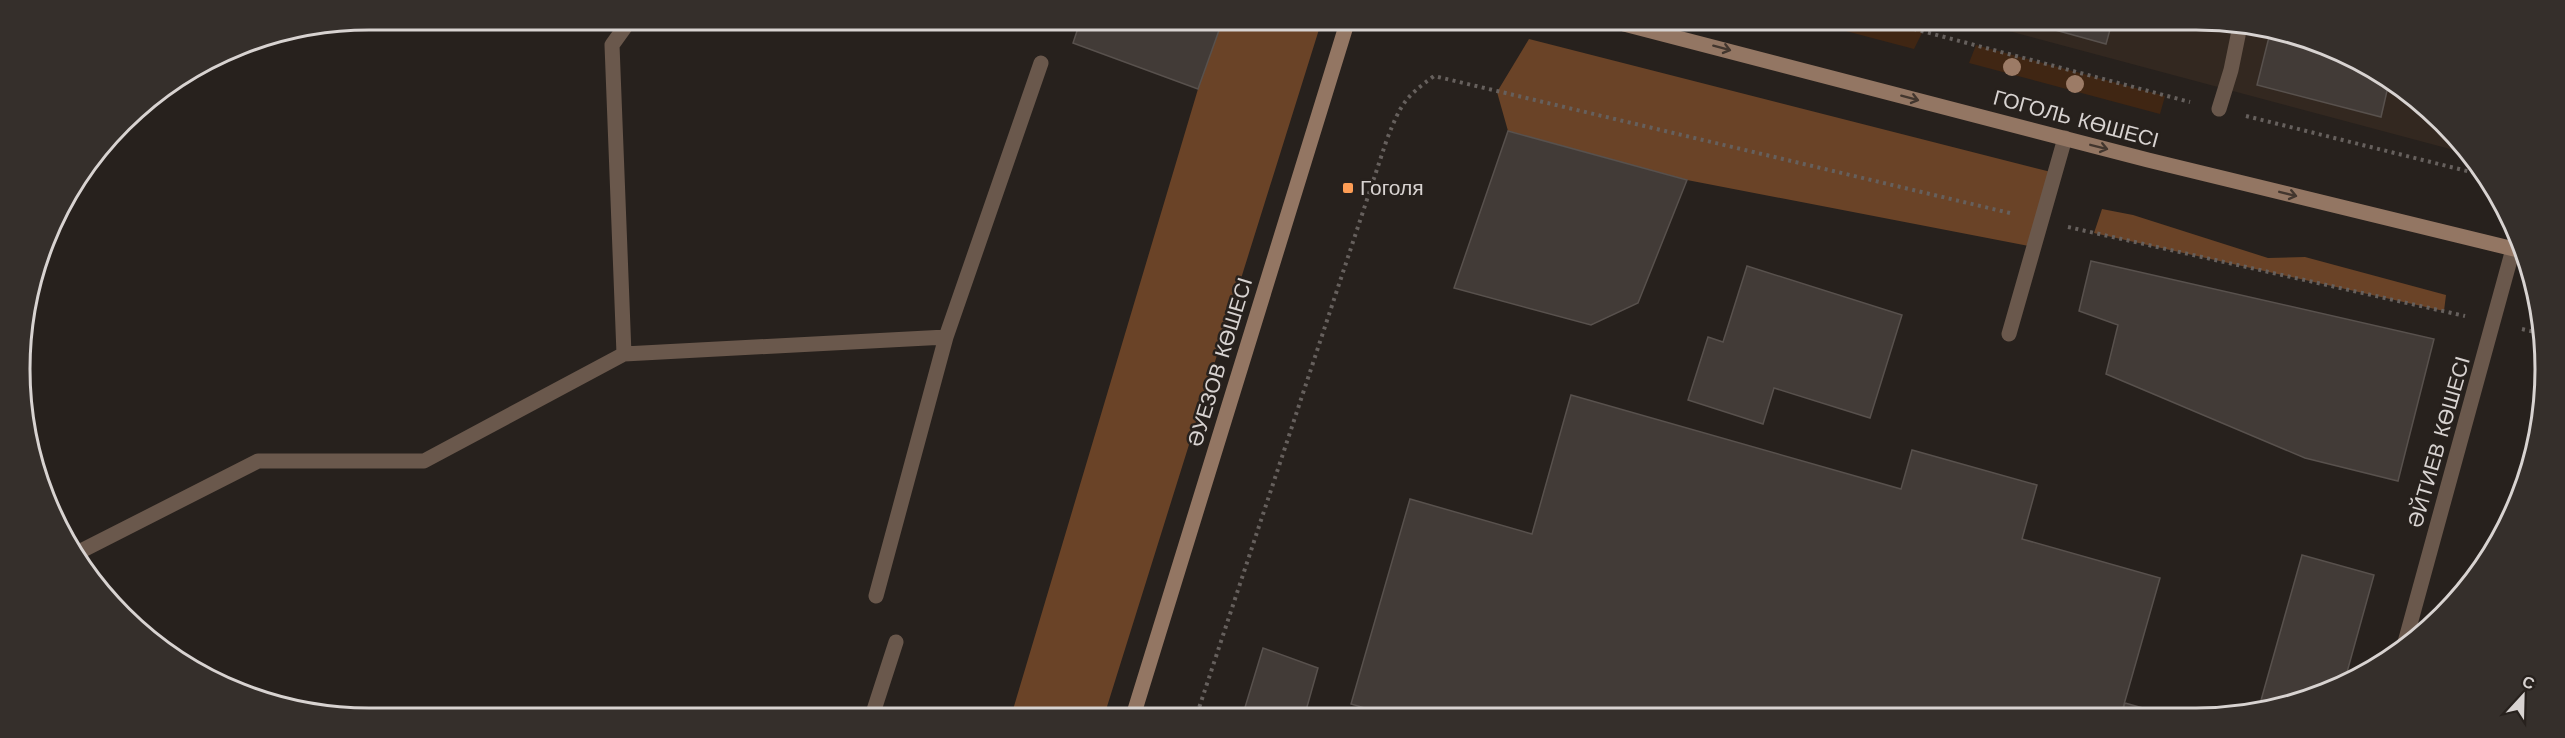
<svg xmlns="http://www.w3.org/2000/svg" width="2565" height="738" font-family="'Work Sans',sans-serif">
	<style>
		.built { fill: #332820 }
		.green { fill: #402613 }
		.forest { fill: #6a4327 }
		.building { fill: #423b37; stroke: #58514d; stroke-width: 1.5 }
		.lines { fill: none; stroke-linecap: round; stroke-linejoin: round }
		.path { stroke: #66605d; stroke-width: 4; stroke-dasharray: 3 4.5; stroke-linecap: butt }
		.service { stroke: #6a584c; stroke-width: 15 }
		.minor { stroke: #6a584c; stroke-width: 15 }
		.secondary { stroke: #937663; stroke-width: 15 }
		.tree { fill: #9c7b66 }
		.oneway { stroke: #42362e }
		.poi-dot { fill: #fd9d55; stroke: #27211d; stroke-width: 2 }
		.labels { text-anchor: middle; stroke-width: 5; stroke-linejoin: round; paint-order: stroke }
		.street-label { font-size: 21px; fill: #d8d3d1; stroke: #27211d }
		.poi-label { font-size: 21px; fill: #d8d3d1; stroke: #27211d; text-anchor: start }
		.rim { fill: none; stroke: #d8d3d1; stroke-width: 3 }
	</style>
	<rect width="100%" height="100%" fill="#27211d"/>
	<path class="built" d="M1986 25 2264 26 2390 78 2465 153Z
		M175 83 100 157 138 106Z"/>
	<path class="green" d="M1823 25H1899L1923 31 1914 49Z
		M1976 45 2165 96 2160 114 1969 63Z"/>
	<path class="forest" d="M1222 22 1321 23 1105 713H1012L1198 89Z
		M1529 39 2055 173 2034 247 1687 180 1508 131 1497 92Z
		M2102 209 2133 215 2268 258 2305 257 2446 295 2444 311 2094 233Z"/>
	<path class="building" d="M1080 22H1222L1198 89 1073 43Z
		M2037 25 2111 26 2106 44Z
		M2271 29 2390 78 2381 117 2257 85Z
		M1508 131 1687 180 1638 303 1591 325 1454 288Z
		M2091 261 2434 339 2398 481 2305 458 2106 374 2118 325 2079 311Z
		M1747 266 1902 315 1870 418 1774 388 1763 424 1688 400 1708 337 1723 342Z
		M1571 395 1901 489 1912 450 2037 485 2022 539 2160 578 2121 715 1385 714 1351 704 1410 499 1532 534Z
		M2302 555 2374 575 2344 683 2330 692 2258 711Z
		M1263 648 1318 668 1305 714H1243Z
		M2125 703 2168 715H2121Z"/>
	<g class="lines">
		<path class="path" d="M1899 25 2190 102
			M2246 116 2487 176
			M2068 227 2465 316
			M2522 329 2539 333
			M1197 714 1387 139C1401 104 1404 98 1434 76L2014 214"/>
		<path class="service" d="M2219 109 2231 70 2240 26
			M2009 334 2065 138
			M624 354 946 337 1041 63
			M77 553 258 461H424L624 354 612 45 630 20
			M876 596 946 337
			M873 713 896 642"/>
		<path class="minor" d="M2404 646 2513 249"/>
		<path class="secondary" d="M1624 24 2148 160 2518 250
			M1134 713 1347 23"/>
	</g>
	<g class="tree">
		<circle cx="2012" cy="67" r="9"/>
		<circle cx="2075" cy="84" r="9"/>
	</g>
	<defs><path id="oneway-shaft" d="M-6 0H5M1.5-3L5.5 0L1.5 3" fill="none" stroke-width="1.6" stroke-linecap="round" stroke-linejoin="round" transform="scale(1.5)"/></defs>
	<g class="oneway">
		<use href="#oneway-shaft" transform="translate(1722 48) rotate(15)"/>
		<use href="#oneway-shaft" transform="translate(1910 98) rotate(15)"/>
		<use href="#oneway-shaft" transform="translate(2099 147) rotate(14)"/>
		<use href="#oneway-shaft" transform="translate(2288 194) rotate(14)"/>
	</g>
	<rect class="poi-dot" x="1342" y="182" width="12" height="12" rx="3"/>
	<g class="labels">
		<g class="street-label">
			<text transform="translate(2076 119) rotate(15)" y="7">ГОГОЛЬ КӨШЕСІ</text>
			<text transform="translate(1220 362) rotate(-73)" y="7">ӘУЕЗОВ КӨШЕСІ</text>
			<text transform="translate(2439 442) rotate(-74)" y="7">ӘЙТИЕВ КӨШЕСІ</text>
		</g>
		<g class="poi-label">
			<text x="1360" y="195">Гоголя</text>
		</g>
	</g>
	<path d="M0 0H2565V738H0ZM369 30H2196A339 339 0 0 1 2535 369V369A339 339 0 0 1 2196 708H369A339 339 0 0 1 30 369V369A339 339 0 0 1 369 30Z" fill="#352f2b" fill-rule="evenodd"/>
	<path class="rim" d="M369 30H2196A339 339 0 0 1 2535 369V369A339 339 0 0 1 2196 708H369A339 339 0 0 1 30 369V369A339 339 0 0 1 369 30Z"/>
	<g transform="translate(2523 696) rotate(22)" stroke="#27211d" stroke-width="4.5" paint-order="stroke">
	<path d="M0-4.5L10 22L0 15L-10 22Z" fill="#d8d3d1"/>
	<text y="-9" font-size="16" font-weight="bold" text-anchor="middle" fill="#d8d3d1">С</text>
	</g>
</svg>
